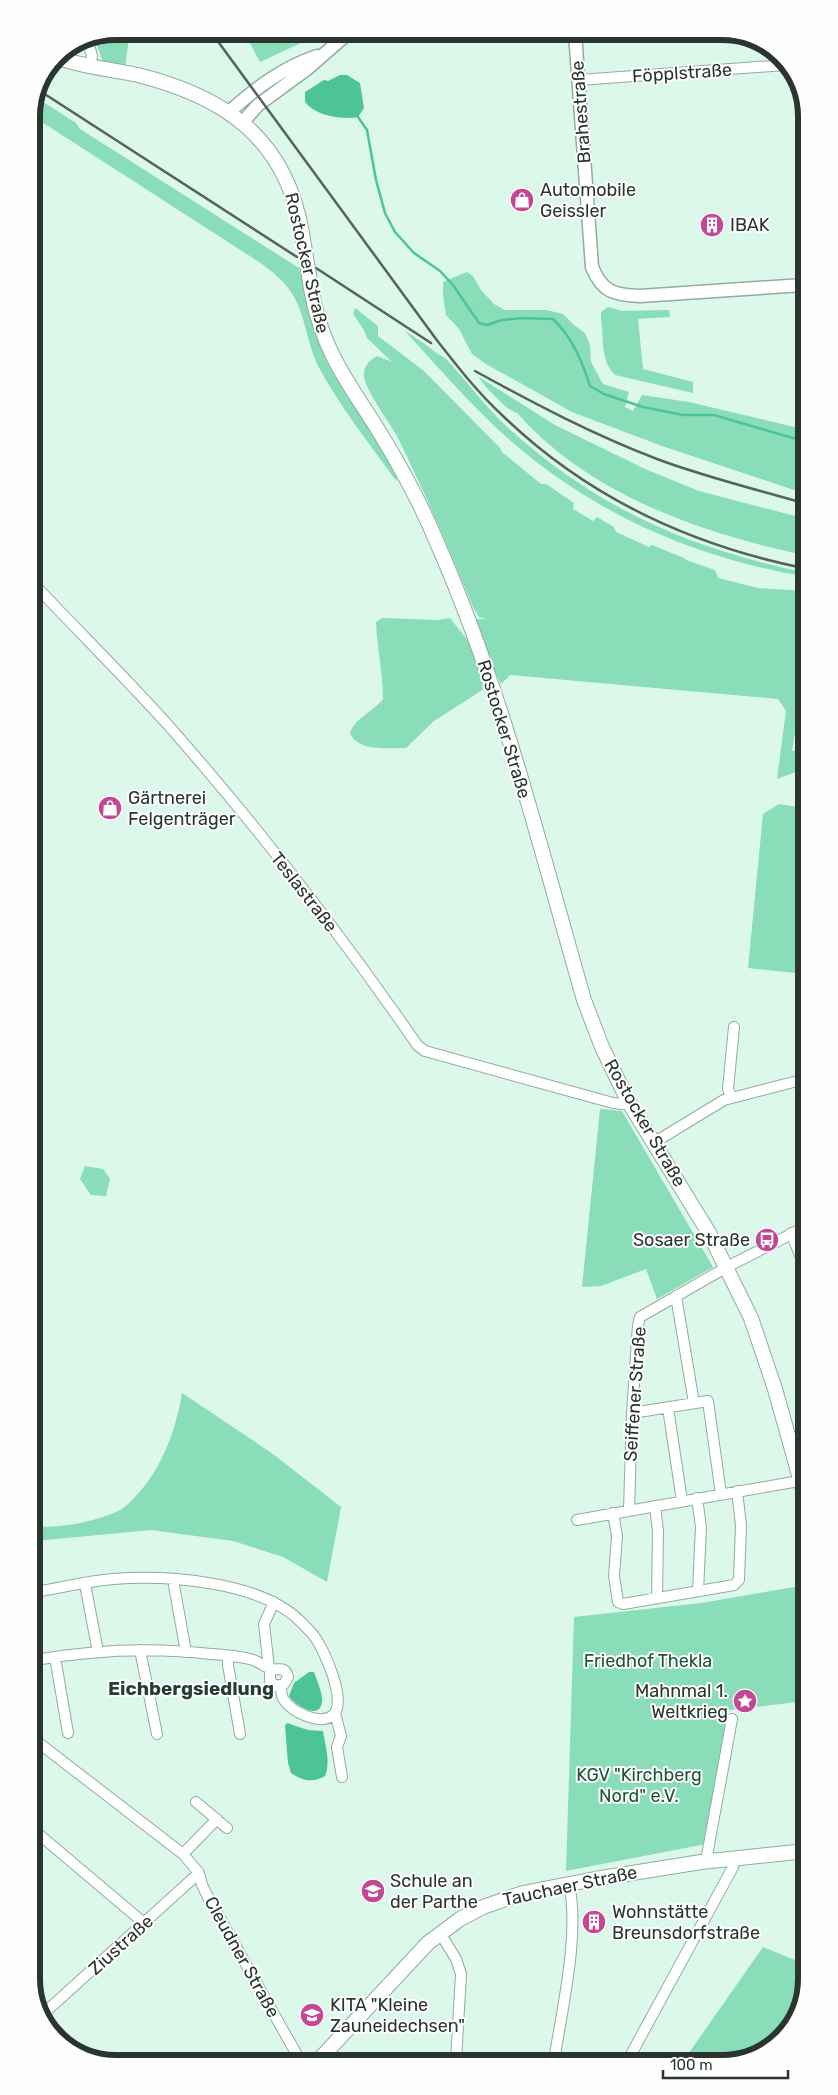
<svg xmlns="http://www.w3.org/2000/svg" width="838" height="2095" font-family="Rubik,sans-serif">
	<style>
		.green { fill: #89ddb9 }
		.water { fill: #4dc497 }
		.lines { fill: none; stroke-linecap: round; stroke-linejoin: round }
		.stream { stroke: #4dc497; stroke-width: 2.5 }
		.minor-casing { stroke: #92ac9f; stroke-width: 12 }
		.tertiary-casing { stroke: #92ac9f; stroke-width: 15 }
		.secondary-casing { stroke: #92ac9f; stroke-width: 16 }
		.minor { stroke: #fff; stroke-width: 10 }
		.tertiary { stroke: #fff; stroke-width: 12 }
		.secondary { stroke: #fff; stroke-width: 14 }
		.rail { stroke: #55635c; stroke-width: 2.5 }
		.secondary-bridge-casing { stroke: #92ac9f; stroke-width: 16; stroke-linecap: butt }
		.secondary-bridge { stroke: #fff; stroke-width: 14 }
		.labels { text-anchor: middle; stroke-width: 4; stroke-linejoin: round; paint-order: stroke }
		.street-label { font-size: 18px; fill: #2b3530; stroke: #fdfefd }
		.poi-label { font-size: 18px; fill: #2b3530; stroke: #fdfefd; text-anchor: start }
		.park-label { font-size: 18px; fill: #21523f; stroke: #fdfefd }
		.neighbourhood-label { font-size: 19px; font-weight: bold; fill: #273e34; stroke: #fdfefd }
		.rim { fill: none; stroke: #2b3530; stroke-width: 6 }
	</style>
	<rect width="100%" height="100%" fill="#dcf8eb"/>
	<path class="green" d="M318 35 260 62 246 36Z
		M94 37H129L125 68 103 62Z
		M37 98 76 123 80 129 299 268 312 317 398 474 396 481C370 444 340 407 318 366 307 344 306 318 294 297 286 282 273 272 259 262L31 115Z
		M467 272 473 276 481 290 494 304 505 310H547L563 314 574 325 585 333 590 345 591 362 603 384 629 392 625 407 633 411 642 395 689 402 803 429V488L800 492 662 446 572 412 486 364 472 354 459 329 446 315 443 295V282Z
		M608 307 622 311 669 310 670 317 638 319 643 369 693 382V393L615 375C600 361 604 338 601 319V312Z
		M355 308 378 326V336L424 371 500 448 502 452 541 484H546L574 503 573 509 593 521 597 517 614 527 616 532 649 547 652 545 684 558 686 560 715 570 718 578 758 588 804 591V716L797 720 792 751 804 749V769L777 779 786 711 778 699 510 675 501 684 470 619H486L479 617 473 607C450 551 426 495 399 440 390 422 368 395 364 377 363 366 369 361 377 356L392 362 367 338 364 330 353 314Z
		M404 330C414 337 426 344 435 352 439 355 444 356 447 360 467 381 484 405 505 425 595 507 685 547 803 572V576C695 558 595 514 512 442 473 408 439 368 404 330Z
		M479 377 555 425 645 469 699 491 803 518V555C702 533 590 495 519 415 517 412 513 412 509 409 502 404 482 384 479 377Z
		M382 618 437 620 450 618 476 651 487 687 434 721 406 748C388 748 358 752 350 733 354 719 374 711 383 699 383 673 377 648 376 622Z
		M779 804 804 808V902H802L796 973 748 968 763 814Z
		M600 1109 622 1111 713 1267 657 1299 646 1269 601 1286 582 1287Z
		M85 1166 103 1169 110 1179 106 1196 91 1195 80 1179Z
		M182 1393 273 1454 341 1507 327 1582 283 1557 233 1541 151 1530 35 1541V1526C46 1528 57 1526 69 1525 83 1523 117 1515 127 1505 159 1476 175 1435 182 1393Z
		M806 1585V1701L729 1710 706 1844 566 1871 574 1617 701 1603Z
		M763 1947 807 1965V1979L789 2030 749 2059 684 2060Z"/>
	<path class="water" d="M340 75H347L360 83 364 108 358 117C342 120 316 116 305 102V92L324 80 328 81Z
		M309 1672H314C317 1681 325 1697 321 1706 316 1719 293 1703 289 1696L294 1683Z
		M287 1723 308 1730 323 1731C325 1744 331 1762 325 1776 313 1783 302 1781 291 1773L288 1763 285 1726Z"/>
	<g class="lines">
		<path class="stream" d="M358 117 367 130 376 180 385 213 395 232 414 253 440 271 453 285 479 323 487 325 502 320 522 318 553 319C572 337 582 361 590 386L604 394 643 407 683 415H714L803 441"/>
		<g class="minor-casing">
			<path id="minor" d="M87 38 92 56 90 66
				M579 80 785 65
				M32 582C77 630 124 676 168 725 258 827 341 935 418 1046L425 1051 613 1103 623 1104 628 1101
				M731 1097 728 1089 734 1027
				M655 1142 724 1100 805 1079
				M791 1233 805 1267
				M676 1296 694 1403
				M668 1408 682 1501
				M632 1413 708 1401 721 1494
				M697 1498 701 1527 698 1591
				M655 1506 658 1531 657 1598
				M629 1510 632 1413 638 1325 640 1317 727 1267 805 1227
				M613 1513 617 1536 614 1576 618 1602 623 1604 734 1585 739 1580 741 1525 737 1491
				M577 1520 799 1481
				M173 1580 186 1652
				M85 1584 98 1652
				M35 1592C61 1588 87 1581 113 1579 167 1575 261 1581 301 1622 305 1626 310 1631 314 1636 324 1649 349 1704 332 1716 319 1725 292 1712 284 1700 281 1696 281 1691 281 1686
				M140 1650 157 1734
				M228 1656V1665L240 1734
				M55 1657 68 1733
				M35 1660C93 1650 152 1647 211 1654 225 1655 240 1656 253 1660 259 1662 265 1667 271 1669 278 1671 285 1665 288 1677L284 1684 276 1686 270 1681V1673L273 1669
				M269 1668 264 1624 274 1602
				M335 1713 341 1736 337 1747 342 1777
				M35 1740 183 1854 199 1873 202 1885 208 1897 301 2062
				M196 1802 227 1828
				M35 1831 144 1923
				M183 1854 217 1819
				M706 1861 732 1719
				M440 1933 456 1959 461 1974 456 2061
				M42 2015 199 1873
				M628 2060 733 1867 734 1858
				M554 2061C562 2009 580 1934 569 1884"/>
		</g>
		<g class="tertiary-casing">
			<path id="tertiary" d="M575 33 592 267C602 292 614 295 640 296L803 285
				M229 112C256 88 282 68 317 56
				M242 123 258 105 307 69 346 35"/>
		</g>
		<g class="secondary-casing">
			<path id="secondary" d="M56 57C82 67 111 69 138 75 226 97 286 139 302 233
				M312 294C324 354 349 383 380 433 402 469 422 506 438 545 502 691 540 847 584 1000L602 1047 628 1101 709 1233 751 1318 775 1389 806 1500
				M317 2062 428 1943 460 1919 483 1907 523 1893 595 1879 701 1862 806 1851"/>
		</g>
		<use href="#minor" class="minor"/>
		<use href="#tertiary" class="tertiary"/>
		<use href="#secondary" class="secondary"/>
		<path class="rail" d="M214 36 436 339C457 366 478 393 503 416 587 497 691 545 803 568
			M40 91 297 257
			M316 268 431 343
			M475 371C535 404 594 435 657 459 705 477 755 489 803 503"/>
		<g class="secondary-bridge-casing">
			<path id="secondary-bridge" d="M302 233 312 294"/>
		</g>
		<use href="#secondary-bridge" class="secondary-bridge"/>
	</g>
	<defs>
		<g id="shop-disc" transform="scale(1.25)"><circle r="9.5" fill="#c44796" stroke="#fdfefd"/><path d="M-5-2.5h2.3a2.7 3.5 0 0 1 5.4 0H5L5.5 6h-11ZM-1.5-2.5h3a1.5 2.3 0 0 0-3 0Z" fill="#fff"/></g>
		<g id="building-disc" transform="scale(1.25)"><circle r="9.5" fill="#c44796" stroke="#fdfefd"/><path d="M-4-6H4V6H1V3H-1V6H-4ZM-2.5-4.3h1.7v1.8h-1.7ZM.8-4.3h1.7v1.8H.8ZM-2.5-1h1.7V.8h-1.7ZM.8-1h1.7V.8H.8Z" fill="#fff"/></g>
		<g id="bus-disc" transform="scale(1.25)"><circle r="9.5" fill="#c44796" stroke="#fdfefd"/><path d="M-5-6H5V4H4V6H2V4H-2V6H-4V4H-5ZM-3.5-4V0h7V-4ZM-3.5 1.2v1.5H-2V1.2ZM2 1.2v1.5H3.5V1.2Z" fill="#fff"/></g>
		<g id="sight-disc" transform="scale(1.25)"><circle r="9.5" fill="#c44796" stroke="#fdfefd"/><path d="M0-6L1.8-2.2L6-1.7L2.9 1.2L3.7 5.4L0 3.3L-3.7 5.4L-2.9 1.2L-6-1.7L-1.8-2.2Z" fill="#fff"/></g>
		<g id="school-disc" transform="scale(1.25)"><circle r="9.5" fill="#c44796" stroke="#fdfefd"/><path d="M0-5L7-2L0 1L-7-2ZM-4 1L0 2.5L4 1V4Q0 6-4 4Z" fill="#fff"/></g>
	</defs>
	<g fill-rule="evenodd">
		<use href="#shop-disc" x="522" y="200"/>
		<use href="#building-disc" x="712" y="225"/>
		<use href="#shop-disc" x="110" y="808"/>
		<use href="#bus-disc" x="767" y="1240"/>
		<use href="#sight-disc" x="745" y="1701"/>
		<use href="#school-disc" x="373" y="1891"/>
		<use href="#building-disc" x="594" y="1922"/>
		<use href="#school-disc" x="312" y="2015"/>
	</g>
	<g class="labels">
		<g class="street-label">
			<text transform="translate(682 73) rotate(-4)" y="6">Föpplstraße</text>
			<text transform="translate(581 112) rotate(-94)" y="6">Brahestraße</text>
			<text transform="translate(307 263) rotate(77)" y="6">Rostocker Straße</text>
			<text transform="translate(504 729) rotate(73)" y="6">Rostocker Straße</text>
			<text transform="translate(304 892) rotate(52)" y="6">Teslastraße</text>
			<text transform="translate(645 1123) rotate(60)" y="6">Rostocker Straße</text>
			<text transform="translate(635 1394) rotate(-86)" y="6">Seiffener Straße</text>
			<text transform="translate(570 1886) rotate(-12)" y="6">Tauchaer Straße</text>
			<text transform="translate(121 1945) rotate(-42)" y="6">Ziustraße</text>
			<text transform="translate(242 1957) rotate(61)" y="6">Cleudner Straße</text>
		</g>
		<g class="poi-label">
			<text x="540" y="196">Automobile<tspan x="540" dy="21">Geissler</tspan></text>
			<text x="730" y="231">IBAK</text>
			<text x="128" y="804">Gärtnerei<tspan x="128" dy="21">Felgenträger</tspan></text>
			<text x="750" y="1246" text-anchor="end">Sosaer Straße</text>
			<text x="728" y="1697" text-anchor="end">Mahnmal 1.<tspan x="728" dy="21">Weltkrieg</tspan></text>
			<text x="390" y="1887">Schule an<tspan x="390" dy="21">der Parthe</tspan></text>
			<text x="612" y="1918">Wohnstätte<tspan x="612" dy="21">Breunsdorfstraße</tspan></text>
			<text x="330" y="2011">KITA "Kleine<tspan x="330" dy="21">Zauneidechsen"</tspan></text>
		</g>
		<g class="park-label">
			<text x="648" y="1667">Friedhof Thekla</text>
			<text x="639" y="1781">KGV "Kirchberg<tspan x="639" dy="21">Nord" e.V.</tspan></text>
		</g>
		<g class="neighbourhood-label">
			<text x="191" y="1695">Eichbergsiedlung</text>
		</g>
	</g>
	<path d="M0 0H838V2095H0ZM116 40H722A76 76 0 0 1 798 116V1979A76 76 0 0 1 722 2055H116A76 76 0 0 1 40 1979V116A76 76 0 0 1 116 40Z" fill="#fdfefd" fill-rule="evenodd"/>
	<path class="rim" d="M116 40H722A76 76 0 0 1 798 116V1979A76 76 0 0 1 722 2055H116A76 76 0 0 1 40 1979V116A76 76 0 0 1 116 40Z"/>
	<path d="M663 2070v8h125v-8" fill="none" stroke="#2b3530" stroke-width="2.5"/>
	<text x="670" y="2070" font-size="15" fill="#2b3530" stroke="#fdfefd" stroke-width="4" paint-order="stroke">100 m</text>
</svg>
